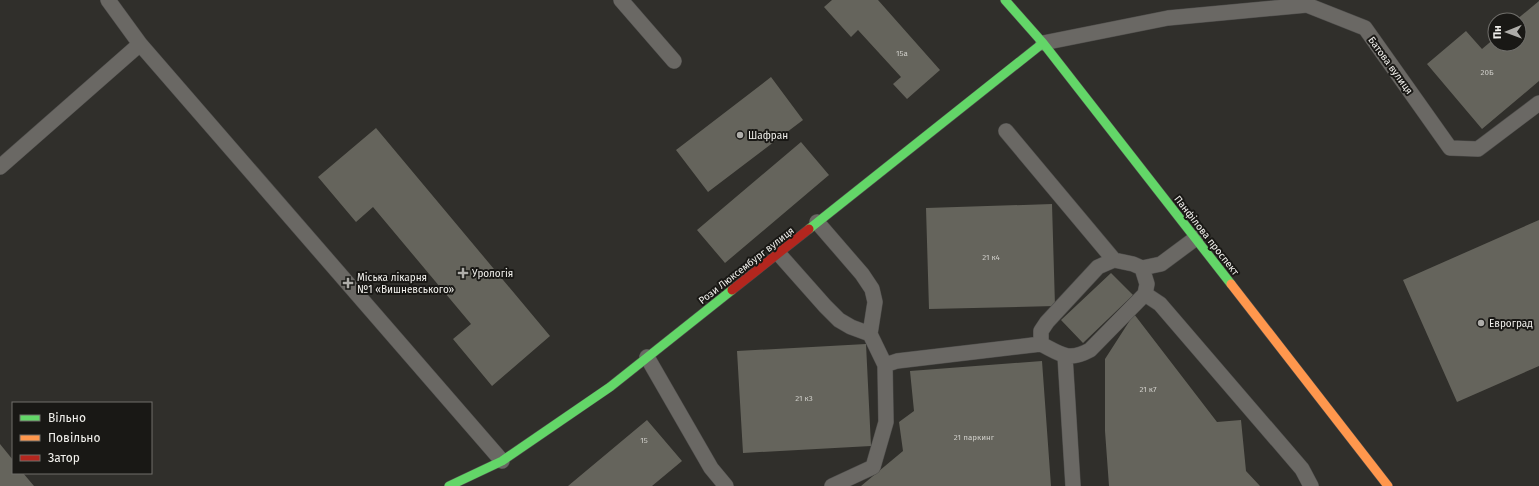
<svg xmlns="http://www.w3.org/2000/svg" width="1539" height="486" font-family="'Fira Sans',sans-serif">
	<style>
		.building { fill: #65645c }
		.lines { fill: none; stroke-linecap: round; stroke-linejoin: round }
		.lane-casing { stroke: #4e4d4b; stroke-width: 16 }
		.fast-casing { stroke: #4e4d4b; stroke-width: 10 }
		.slow-casing { stroke: #4e4d4b; stroke-width: 10 }
		.jam-casing { stroke: #4e4d4b; stroke-width: 10 }
		.lane { stroke: #6a6864; stroke-width: 15 }
		.fast { stroke: #63d668; stroke-width: 9 }
		.slow { stroke: #ff974d; stroke-width: 9 }
		.jam { stroke: #b3261e; stroke-width: 9 }
		.poi-dot { fill: #aeada9; stroke: #191815; stroke-width: 1.5 }
		.labels { text-anchor: middle; stroke-width: 4; stroke-linejoin: round; paint-order: stroke }
		.number-label { font-size: 8px; fill: #cfcec9 }
		.street-label { font-size: 10px; fill: #f2f1ed; stroke: #191815 }
		.poi-label { font-size: 10px; fill: #f2f1ed; stroke: #191815; text-anchor: start }
	</style>
	<rect width="100%" height="100%" fill="#302f2b"/>
	<path class="building" d="M832 0H878L940 70 907 99 893 84 901 77 858 30 851 37 824 7Z
		M1539 1V81L1482 129 1427 64 1466 31 1482 49 1495 38V44H1519V20H1516Z
		M771 77 803 120 708 192 676 150Z
		M376 128 550 336 492 386 453 339 471 324 373 207 356 222 318 177Z
		M801 142 829 175 725 263 697 230Z
		M1052 204 1055 306 929 309 926 208Z
		M1539 220V366L1457 402 1403 280Z
		M1111 273 1133 295 1083 343 1061 320Z
		M1134 314 1217 422 1241 420 1246 471 1260 486H1109L1105 431V359Z
		M866 344 871 446 743 453 737 351Z
		M1042 361 1051 486H861L903 451 899 422 914 411 910 371Z
		M647 420 682 461 652 486H568Z
		M0 444 13 460V473H23L34 486H0Z"/>
	<g class="lines">
		<g class="lane-casing">
			<path id="lane" d="M108 0 140 44 502 461
				M621 0 674 61
				M1043 43 1168 18 1307 5 1365 28 1450 148 1478 149 1539 103
				M1006 131 1114 260
				M0 167 140 44
				M817 222 862 274 872 289 875 302 870 334 885 365 886 422 873 467 832 486
				M778 253 825 306 839 320 851 327 870 334
				M1145 294 1160 304 1302 469 1311 486
				M1041 344C1061 354 1068 362 1090 350L1145 294 1147 284 1142 268
				M1065 356 1073 486
				M647 357 711 468 726 486
				M885 365 897 361 1041 344V331L1047 322 1098 267 1114 260 1133 264 1142 268 1161 264 1196 238"/>
		</g>
		<g class="fast-casing">
			<path id="fast" d="M1005 0 1043 43 1231 284
				M809 229 1043 43
				M449 486 502 461 610 387 732 290"/>
		</g>
		<g class="slow-casing">
			<path id="slow" d="M1231 284 1388 486"/>
		</g>
		<g class="jam-casing">
			<path id="jam" d="M732 290 809 229"/>
		</g>
		<use href="#lane" class="lane"/>
		<use href="#fast" class="fast"/>
		<use href="#slow" class="slow"/>
		<use href="#jam" class="jam"/>
	</g>
	<g class="poi-dot">
		<circle cx="740" cy="135" r="4"/>
		<path d="M461 267h4v4h4v4h-4v4h-4v-4h-4v-4h4z"/>
		<path d="M346 277h4v4h4v4h-4v4h-4v-4h-4v-4h4z"/>
		<circle cx="1481" cy="323" r="4"/>
	</g>
	<g class="labels">
		<g class="number-label">
			<text x="902" y="56">15а</text>
			<text x="1487" y="75">20Б</text>
			<text x="991" y="260">21 к4</text>
			<text x="1148" y="392">21 к7</text>
			<text x="804" y="401">21 к3</text>
			<text x="974" y="440">21 паркинг</text>
			<text x="644" y="443">15</text>
		</g>
		<g class="street-label">
			<text transform="translate(1391 65) rotate(54)" y="4">Батова вулиця</text>
			<text transform="translate(1207 235) rotate(52)" y="4">Панфілова проспект</text>
			<text transform="translate(746 265) rotate(-38)" y="4">Рози Люксембург вулиця</text>
		</g>
		<g class="poi-label">
			<text x="748" y="139">Шафран</text>
			<text x="472" y="277">Урологія</text>
			<text x="357" y="281">Міська лікарня<tspan x="357" dy="12">№1 «Вишневського»</tspan></text>
			<text x="1489" y="327">Евроград</text>
		</g>
	</g>
	<rect x="12" y="402" width="140" height="72" fill="#191815" stroke="#706f6b"/>
	<rect x="20" y="415" width="20" height="6" fill="#63d668" stroke="#706f6b"/>
	<text x="48" y="422" font-size="12" fill="#f2f1ed">Вільно</text>
	<rect x="20" y="435" width="20" height="6" fill="#ff974d" stroke="#706f6b"/>
	<text x="48" y="442" font-size="12" fill="#f2f1ed">Повільно</text>
	<rect x="20" y="455" width="20" height="6" fill="#b3261e" stroke="#706f6b"/>
	<text x="48" y="462" font-size="12" fill="#f2f1ed">Затор</text>
	<g transform="translate(1507 32) rotate(269)"><circle r="19" fill="#191815" stroke="#706f6b"/>
	<path d="M0-3L7 15L0 10L-7 15Z" fill="#aeada9"/>
	<text y="-6" font-size="11" font-weight="bold" text-anchor="middle" fill="#f2f1ed">Пн</text>
	</g>
</svg>
